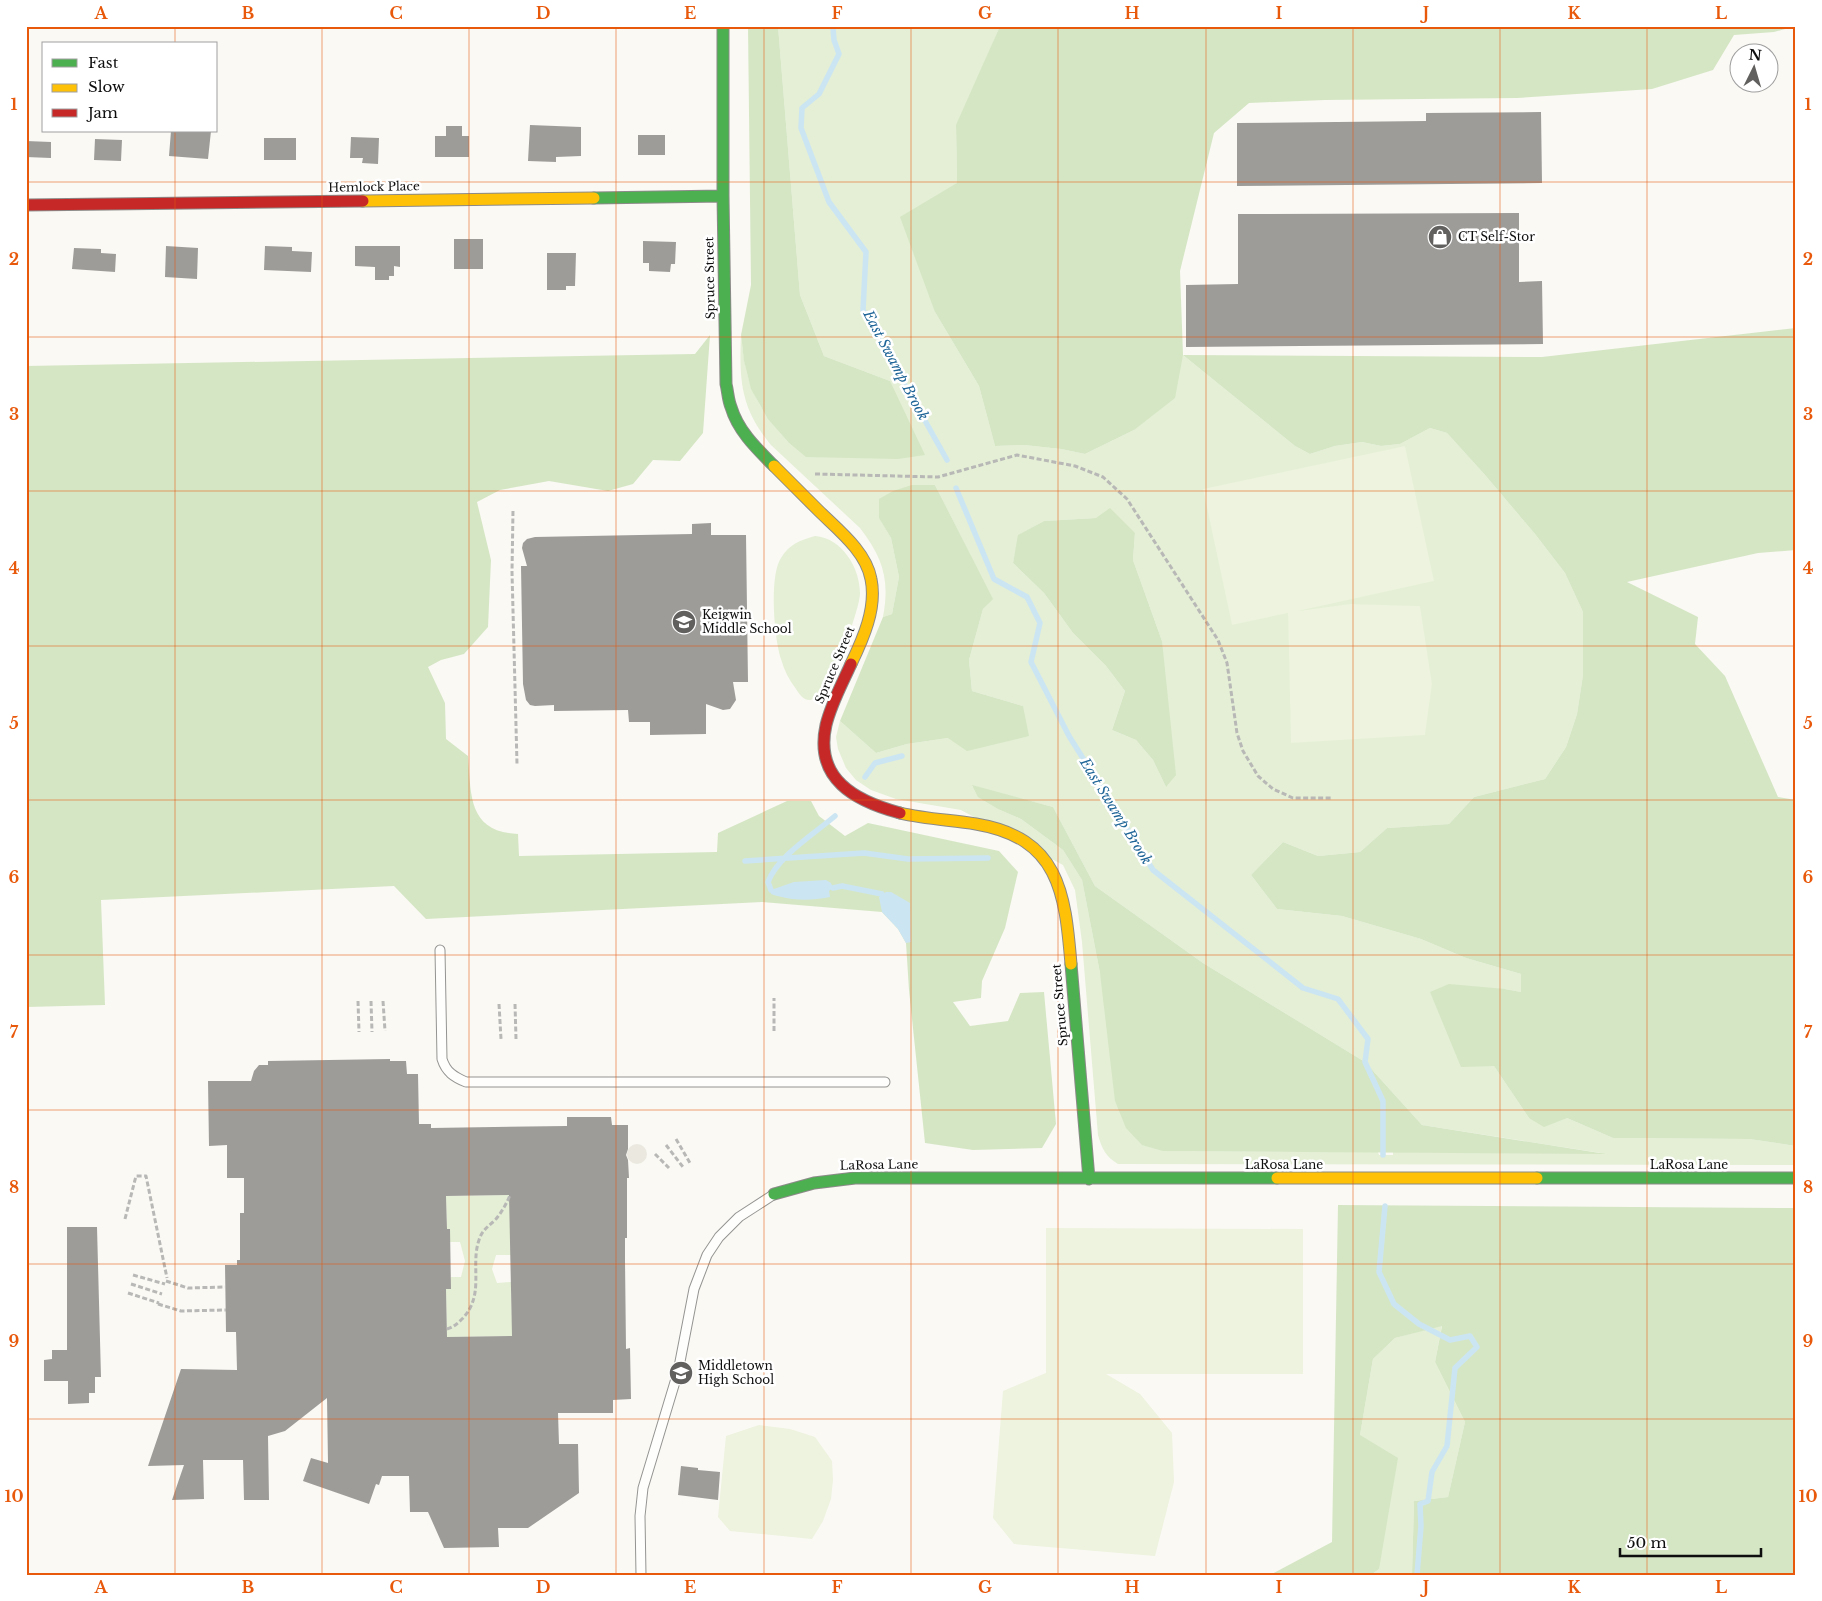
<svg xmlns="http://www.w3.org/2000/svg" width="1822" height="1601" font-family="'Libre Baskerville',serif">
	<style>
		.green { fill: #e4efd5; fill-rule: evenodd }
		.forest { fill: #d5e6c4 }
		.pitch { fill: #edf3de }
		.plaza { fill: #eae8df }
		.water { fill: #cce5f3 }
		.lines { fill: none; stroke-linecap: round; stroke-linejoin: round }
		.stream { stroke: #cce5f3; stroke-width: 5.5 }
		.building { fill: #9e9c99; fill-rule: evenodd }
		.lane-casing { stroke: #949492; stroke-width: 11 }
		.fast-casing { stroke: #8b8a88; stroke-width: 13 }
		.slow-casing { stroke: #8b8a88; stroke-width: 13 }
		.jam-casing { stroke: #8b8a88; stroke-width: 13 }
		.path { stroke: #b8b8b7; stroke-width: 3; stroke-dasharray: 5 2.5; stroke-linecap: butt }
		.lane { stroke: #fefefd; stroke-width: 9 }
		.fast { stroke: #4caf50; stroke-width: 11 }
		.slow { stroke: #ffc107; stroke-width: 11 }
		.jam { stroke: #c62828; stroke-width: 11 }
		.grid { fill: none; stroke: #e8590c; stroke-width: 1; stroke-opacity: 0.55 }
		.labels { text-anchor: middle; stroke-width: 5; stroke-linejoin: round; paint-order: stroke }
		.street-label { font-size: 12px; fill: #0e0e0e; stroke: #fff }
		.poi-label { font-size: 12px; fill: #0e0e0e; stroke: #fff; text-anchor: start }
		.water-label { font-size: 14px; font-style: italic; fill: #1f6597; stroke: #fff }
		.neatline { fill: none; stroke: #e8590c; stroke-width: 2 }
		.grid-label { font-size: 16px; text-anchor: middle; font-weight: bold; fill: #e8590c }
	</style>
	<rect width="100%" height="100%" fill="#faf9f4"/>
	<path class="green" d="M778 26H1000L956 128 957 183 935 312 979 386 995 446 1024 445 1061 449 1085 454 1134 430 1183 355 1295 446 1310 454 1335 446 1362 442 1381 446 1400 444 1430 428 1447 433 1485 475 1535 534 1565 573 1583 612V675L1577 714 1566 747 1545 779 1474 797 1449 824 1387 828 1360 852 1318 856 1283 842 1251 875 1277 909 1342 916 1421 939 1466 958 1521 974V992L1505 989 1494 1066 1529 1118H1567L1613 1138 1749 1139 1796 1146V1165L1118 1164C1106 1157 1102 1149 1098 1135L1082 942 1075 890 1063 865 961 810 896 799 871 790 856 780 846 768 838 749 836 737 840 721 876 753 907 744 948 738 1023 706 972 691 969 660 983 609 992 599 935 485 879 517 891 538 899 577 892 614 883 617C890 580 883 558 860 528L771 445C741 409 739 381 741 335 746 385 755 404 788 442L890 381 824 356 800 295ZM1096 518 1135 533 1133 560 1162 641 1166 787 1153 760 1136 740 1112 730 1125 691 1106 666 1073 633 1044 593 1013 563 1019 535 1044 521ZM972 786 1053 807 1095 886 1203 963 1365 1062 1422 1125 1601 1153 1393 1152V1155H1379L1378 1152 1163 1151 1100 973 1082 880 1063 850 1021 819 1000 810Z
		M815 536C842 538 860 568 860 593 860 609 833 681 823 692 820 696 815 699 810 700 803 700 800 695 796 689 789 680 784 670 781 659 774 638 769 576 781 558 789 544 801 540 815 536Z
		M519 1195 511 1255H496L492 1269 497 1283 511 1282 512 1323 520 1336 447 1337 446 1289 451 1277H461L465 1261 460 1242H450V1230L447 1229 446 1196Z
		M1442 1325 1435 1362 1465 1422 1448 1497 1414 1501 1412 1575H1371L1379 1569 1360 1435 1373 1359 1395 1338Z"/>
	<path class="forest" d="M748 26H778L800 295 824 356 890 381 925 455 898 459 806 457 788 442 768 419 751 389 744 361 741 335 751 285Z
		M1000 26H1796L1774 32 1734 35 1713 70 1652 89 1517 98 1325 100 1249 103 1214 133 1180 271 1183 355 1542 357 1796 328V550L1758 553 1627 582 1698 617 1695 644 1725 676 1778 797 1796 800V1146L1749 1139 1613 1138 1567 1118 1544 1127 1529 1118 1494 1066 1461 1067 1430 992 1449 984 1505 989 1521 992V974L1466 958 1421 939 1342 916 1277 909 1251 875 1283 842 1318 856 1360 852 1387 828 1449 824 1474 797 1545 779 1566 747 1577 714 1583 675V612L1565 573 1535 534 1485 475 1447 433 1430 428 1400 444 1381 446 1362 442 1335 446 1310 454 1295 446 1183 355 1175 398 1134 430 1085 454 1061 449 1024 445 995 446 979 386 935 312 900 217 957 183 956 125Z
		M710 335 703 433 680 461 653 460 633 484 608 491 549 481 500 490 477 502 491 560 488 627 464 654 441 660 428 667 445 703 446 739 468 756C471 795 468 832 518 834L519 856 717 852 718 833 787 801H811L819 816 845 836 868 823 999 851 1018 872 1005 928 982 981 981 998 953 1002 970 1026 1008 1021 1020 993 1044 992 1056 1124 1042 1148 973 1150 925 1143 909 990 906 943 898 929 882 912 762 902 426 919 394 886 101 900 105 1005 26 1007V366L695 354Z
		M912 485H935L993 599 983 609 969 660 972 691 1023 706 1029 736 967 751 948 738 907 744 876 753 840 721 883 617 892 614 899 577 891 538 879 518V499L893 491Z
		M1110 508 1135 533 1133 560 1162 641 1176 775 1166 787 1153 760 1136 740 1112 730 1125 691 1106 666 1073 633 1044 593 1013 563 1018 535 1044 521 1096 518Z
		M972 785 1053 807 1095 886 1203 963 1365 1062 1422 1125 1606 1154 1163 1151 1142 1145 1126 1128 1115 1101 1100 973 1082 880 1063 850 1021 819 1000 810 978 797Z
		M1338 1205 1796 1208V1575H1412L1414 1501 1448 1497 1465 1422 1435 1362 1442 1326 1395 1338 1373 1359 1360 1435 1398 1458 1379 1569 1371 1575H1270L1332 1542Z"/>
	<path class="pitch" d="M1405 446 1434 581 1298 611 1350 604 1420 606 1432 684 1425 735 1291 743 1288 613 1232 625 1203 489Z
		M1046 1228 1303 1229V1374H1106L1140 1394 1172 1433 1174 1482 1155 1556 1014 1544 993 1518 1003 1391 1046 1373Z
		M759 1425 790 1429 815 1437 832 1461 833 1480 831 1499 823 1521 812 1539 730 1531 718 1517 726 1436Z"/>
	<path class="plaza" d="M627 1154a10 10 0 1 1 20 0a10 10 0 1 1-20 0Z"/>
	<path class="water" d="M826 880 831 883 833 888 829 891 830 897C808 901 792 901 771 894V890L794 882Z
		M886 892H891L910 903 911 942 906 943 898 929 882 912 879 897Z"/>
	<g class="lines">
		<path class="stream" d="M835 26 833 28 834 40 839 54 819 94 802 108 801 128 829 202 866 252 863 310 947 460
			M956 488 994 579 1027 597 1040 623 1031 662 1069 736 1153 870 1303 988 1338 999 1368 1039 1365 1062 1383 1101V1155
			M865 777 875 763 902 756
			M745 861 864 853 908 859 988 858
			M833 888 842 886 882 894
			M771 890 768 882C778 856 814 834 835 816
			M1385 1206 1379 1272 1394 1304 1419 1324 1450 1340 1470 1336 1477 1347 1455 1368 1447 1446 1432 1472 1428 1501 1420 1504 1421 1526 1417 1575"/>
	</g>
	<path class="building" d="M1541 112 1542 183 1237 186V123L1426 121V113Z
		M530 125 581 127V156L556 157V162L528 161Z
		M446 126H462V136H469V157H435V136H446Z
		M171 131H211L208 159 169 156Z
		M638 135H665V155H638Z
		M351 137 379 138 378 164 362 163 363 158H350Z
		M264 138H296V160H264Z
		M95 139 122 140 121 161 94 160Z
		M26 141 51 142V158L26 157Z
		M1519 213V282L1542 281 1543 344 1186 347V285L1238 284V214Z
		M454 239H483V269H454Z
		M643 241 676 242 675 264H671L670 272 649 271V263H643Z
		M166 246 198 248 197 279 165 277Z
		M265 246 292 247V251L312 252 311 272 264 270Z
		M355 246H400V267L394 266V276H389V280H375V267L355 266Z
		M74 248 101 249V253L116 254 115 272 72 269Z
		M547 253H576L575 286H566V290H547Z
		M711 523V535H746L748 682H733L736 700 730 709 723 710 706 704V734L650 735V722H629L628 710 554 711V705L535 706 530 705 526 700 523 684 521 566H527L522 548 523 543 527 539 535 537 692 534V524Z
		M390 1059V1061H406L407 1074H418L419 1124H431V1128L567 1126V1117H611L612 1125H628V1149L626 1155 628 1160 629 1178H627V1238H625V1260L626 1349 630 1348 631 1399 613 1400V1413H558L559 1444H578L579 1493 528 1528H498L499 1547 444 1548 428 1512H410L409 1476H382L379 1485 376 1484 369 1504 303 1481 311 1458 328 1463 327 1398 285 1431 268 1436 269 1500H244L243 1460H203L204 1499 172 1500 184 1465 148 1466 181 1369 237 1370 236 1332H226L225 1265H237V1260H240V1213H244V1178H227V1145L209 1146 208 1081H251L254 1071 259 1065H268V1061ZM509 1195 512 1336 447 1337 446 1289H451L450 1229H447L446 1196Z
		M67 1227H97L101 1377H95V1393H89V1403L68 1404V1381H44V1360L52 1359V1350H67Z
		M681 1466 698 1468V1470L720 1472 718 1500 678 1495Z"/>
	<g class="lines">
		<g class="lane-casing">
			<path id="lane" d="M440 950 442 1059C446 1072 454 1077 466 1082H885
				M641 1575 640 1516 643 1488 678 1372 694 1289 707 1255 719 1237 739 1217 773 1195"/>
		</g>
		<g class="fast-casing">
			<path id="fast" d="M723 26V196L726 384C728 392 728 400 731 407 738 431 757 449 774 466
				M594 198 723 196
				M1071 964 1089 1179
				M1537 1178H1796
				M774 1194 814 1183 855 1178H1277"/>
		</g>
		<g class="slow-casing">
			<path id="slow" d="M363 201 594 198
				M774 466C789 481 803 495 818 510 837 529 866 551 871 579 877 608 863 639 851 664
				M900 813C925 819 951 820 976 824 1059 838 1065 892 1071 964
				M1277 1178H1537"/>
		</g>
		<g class="jam-casing">
			<path id="jam" d="M26 205 363 201
				M851 664C842 684 831 704 826 725 814 779 855 801 900 813"/>
		</g>
		<path class="path" d="M815 474 938 477 1017 455 1075 466 1103 477 1127 499 1218 640 1227 663 1237 733 1243 751 1258 776 1273 789 1293 798H1333
			M513 511 512 572 517 764
			M358 1001 359 1032
			M371 1001 372 1032
			M383 1001 385 1031
			M499 1004 501 1039
			M515 1004 516 1039
			M774 1031V998
			M676 1139 690 1163
			M666 1145 683 1167
			M655 1154 669 1168
			M125 1219 136 1176H146L167 1278
			M133 1275 165 1284
			M166 1281 188 1288 225 1287
			M131 1284 162 1294
			M128 1293 159 1303
			M158 1304 181 1311 226 1310
			M447 1329C454 1327 458 1323 463 1318 485 1294 470 1266 479 1240 482 1230 489 1226 496 1219 501 1213 507 1203 510 1195"/>
		<use href="#lane" class="lane"/>
		<use href="#fast" class="fast"/>
		<use href="#slow" class="slow"/>
		<use href="#jam" class="jam"/>
	</g>
	<path class="grid" d="M175 26V44M322 26V1575M469 26V1575M616 26V1575M764 26V1575M911 26V1575M1058 26V1575M1206 26V1575M1353 26V1575M1500 26V1575M1647 26V1575M175 131V1575M26 182H1796M26 337H1796M26 491H1796M26 646H1796M26 800H1796M26 955H1796M26 1110H1796M26 1264H1796M26 1419H1796"/>
	<defs>
		<g id="shop-disc" transform="scale(1.25)"><circle r="9.5" fill="#61605e" stroke="#fff"/><path d="M-5-2.5h2.3a2.7 3.5 0 0 1 5.4 0H5L5.5 6h-11ZM-1.5-2.5h3a1.5 2.3 0 0 0-3 0Z" fill="#fff"/></g>
		<g id="school-disc" transform="scale(1.25)"><circle r="9.5" fill="#61605e" stroke="#fff"/><path d="M0-5L7-2L0 1L-7-2ZM-4 1L0 2.5L4 1V4Q0 6-4 4Z" fill="#fff"/></g>
	</defs>
	<g fill-rule="evenodd">
		<use href="#shop-disc" x="1440" y="237"/>
		<use href="#school-disc" x="684" y="622"/>
		<use href="#school-disc" x="681" y="1373"/>
	</g>
	<g class="labels">
		<g class="street-label">
			<text transform="translate(374 187) rotate(-1)" y="4">Hemlock Place</text>
			<text transform="translate(710 278) rotate(-91)" y="4">Spruce Street</text>
			<text transform="translate(835 665) rotate(-67)" y="4">Spruce Street</text>
			<text transform="translate(1060 1005) rotate(-95)" y="4">Spruce Street</text>
			<text transform="translate(879 1165) rotate(-1)" y="4">LaRosa Lane</text>
			<text x="1284" y="1169">LaRosa Lane</text>
			<text x="1689" y="1169">LaRosa Lane</text>
		</g>
		<g class="poi-label">
			<text x="1458" y="241">CT Self-Stor</text>
			<text x="702" y="619">Keigwin<tspan x="702" dy="14">Middle School</tspan></text>
			<text x="698" y="1370">Middletown<tspan x="698" dy="14">High School</tspan></text>
		</g>
		<g class="water-label">
			<text transform="translate(896 365) rotate(62)" y="5">East Swamp Brook</text>
			<text transform="translate(1116 811) rotate(58)" y="5">East Swamp Brook</text>
		</g>
	</g>
	<rect width="1822" height="1601" fill="none" stroke="#ffffff" stroke-width="55"/>
	<rect x="42" y="42" width="175" height="90" fill="#ffffff" stroke="#9f9f9f"/>
	<rect x="52" y="59" width="25" height="8" fill="#4caf50" stroke="#9f9f9f"/>
	<text x="88" y="68" font-size="15" fill="#0e0e0e">Fast</text>
	<rect x="52" y="84" width="25" height="8" fill="#ffc107" stroke="#9f9f9f"/>
	<text x="88" y="92" font-size="15" fill="#0e0e0e">Slow</text>
	<rect x="52" y="109" width="25" height="8" fill="#c62828" stroke="#9f9f9f"/>
	<text x="88" y="118" font-size="15" fill="#0e0e0e">Jam</text>
	<g transform="translate(1754 68) rotate(5)"><circle r="24" fill="#ffffff" stroke="#9f9f9f"/>
	<path d="M0-4L9 19L0 12L-9 19Z" fill="#61605e"/>
	<text y="-8" font-size="14" font-weight="bold" text-anchor="middle" fill="#0e0e0e">N</text>
	</g>
	<path d="M1620 1548v8h141v-8" fill="none" stroke="#0e0e0e" stroke-width="2.5"/>
	<text x="1627" y="1548" font-size="15" fill="#0e0e0e" stroke="#ffffff" stroke-width="4" paint-order="stroke">50 m</text>
	<rect x="28" y="28" width="1766" height="1546" class="neatline"/>
	<g class="grid-label">
		<text x="101" y="19">A</text>
		<text x="248" y="19">B</text>
		<text x="396" y="19">C</text>
		<text x="543" y="19">D</text>
		<text x="690" y="19">E</text>
		<text x="837" y="19">F</text>
		<text x="985" y="19">G</text>
		<text x="1132" y="19">H</text>
		<text x="1279" y="19">I</text>
		<text x="1426" y="19">J</text>
		<text x="1574" y="19">K</text>
		<text x="1721" y="19">L</text>
		<text x="14" y="110">1</text>
		<text x="1808" y="110">1</text>
		<text x="14" y="265">2</text>
		<text x="1808" y="265">2</text>
		<text x="14" y="420">3</text>
		<text x="1808" y="420">3</text>
		<text x="14" y="574">4</text>
		<text x="1808" y="574">4</text>
		<text x="14" y="729">5</text>
		<text x="1808" y="729">5</text>
		<text x="14" y="883">6</text>
		<text x="1808" y="883">6</text>
		<text x="14" y="1038">7</text>
		<text x="1808" y="1038">7</text>
		<text x="14" y="1193">8</text>
		<text x="1808" y="1193">8</text>
		<text x="14" y="1347">9</text>
		<text x="1808" y="1347">9</text>
		<text x="14" y="1502">10</text>
		<text x="1808" y="1502">10</text>
		<text x="101" y="1593">A</text>
		<text x="248" y="1593">B</text>
		<text x="396" y="1593">C</text>
		<text x="543" y="1593">D</text>
		<text x="690" y="1593">E</text>
		<text x="837" y="1593">F</text>
		<text x="985" y="1593">G</text>
		<text x="1132" y="1593">H</text>
		<text x="1279" y="1593">I</text>
		<text x="1426" y="1593">J</text>
		<text x="1574" y="1593">K</text>
		<text x="1721" y="1593">L</text>
	</g>
</svg>
